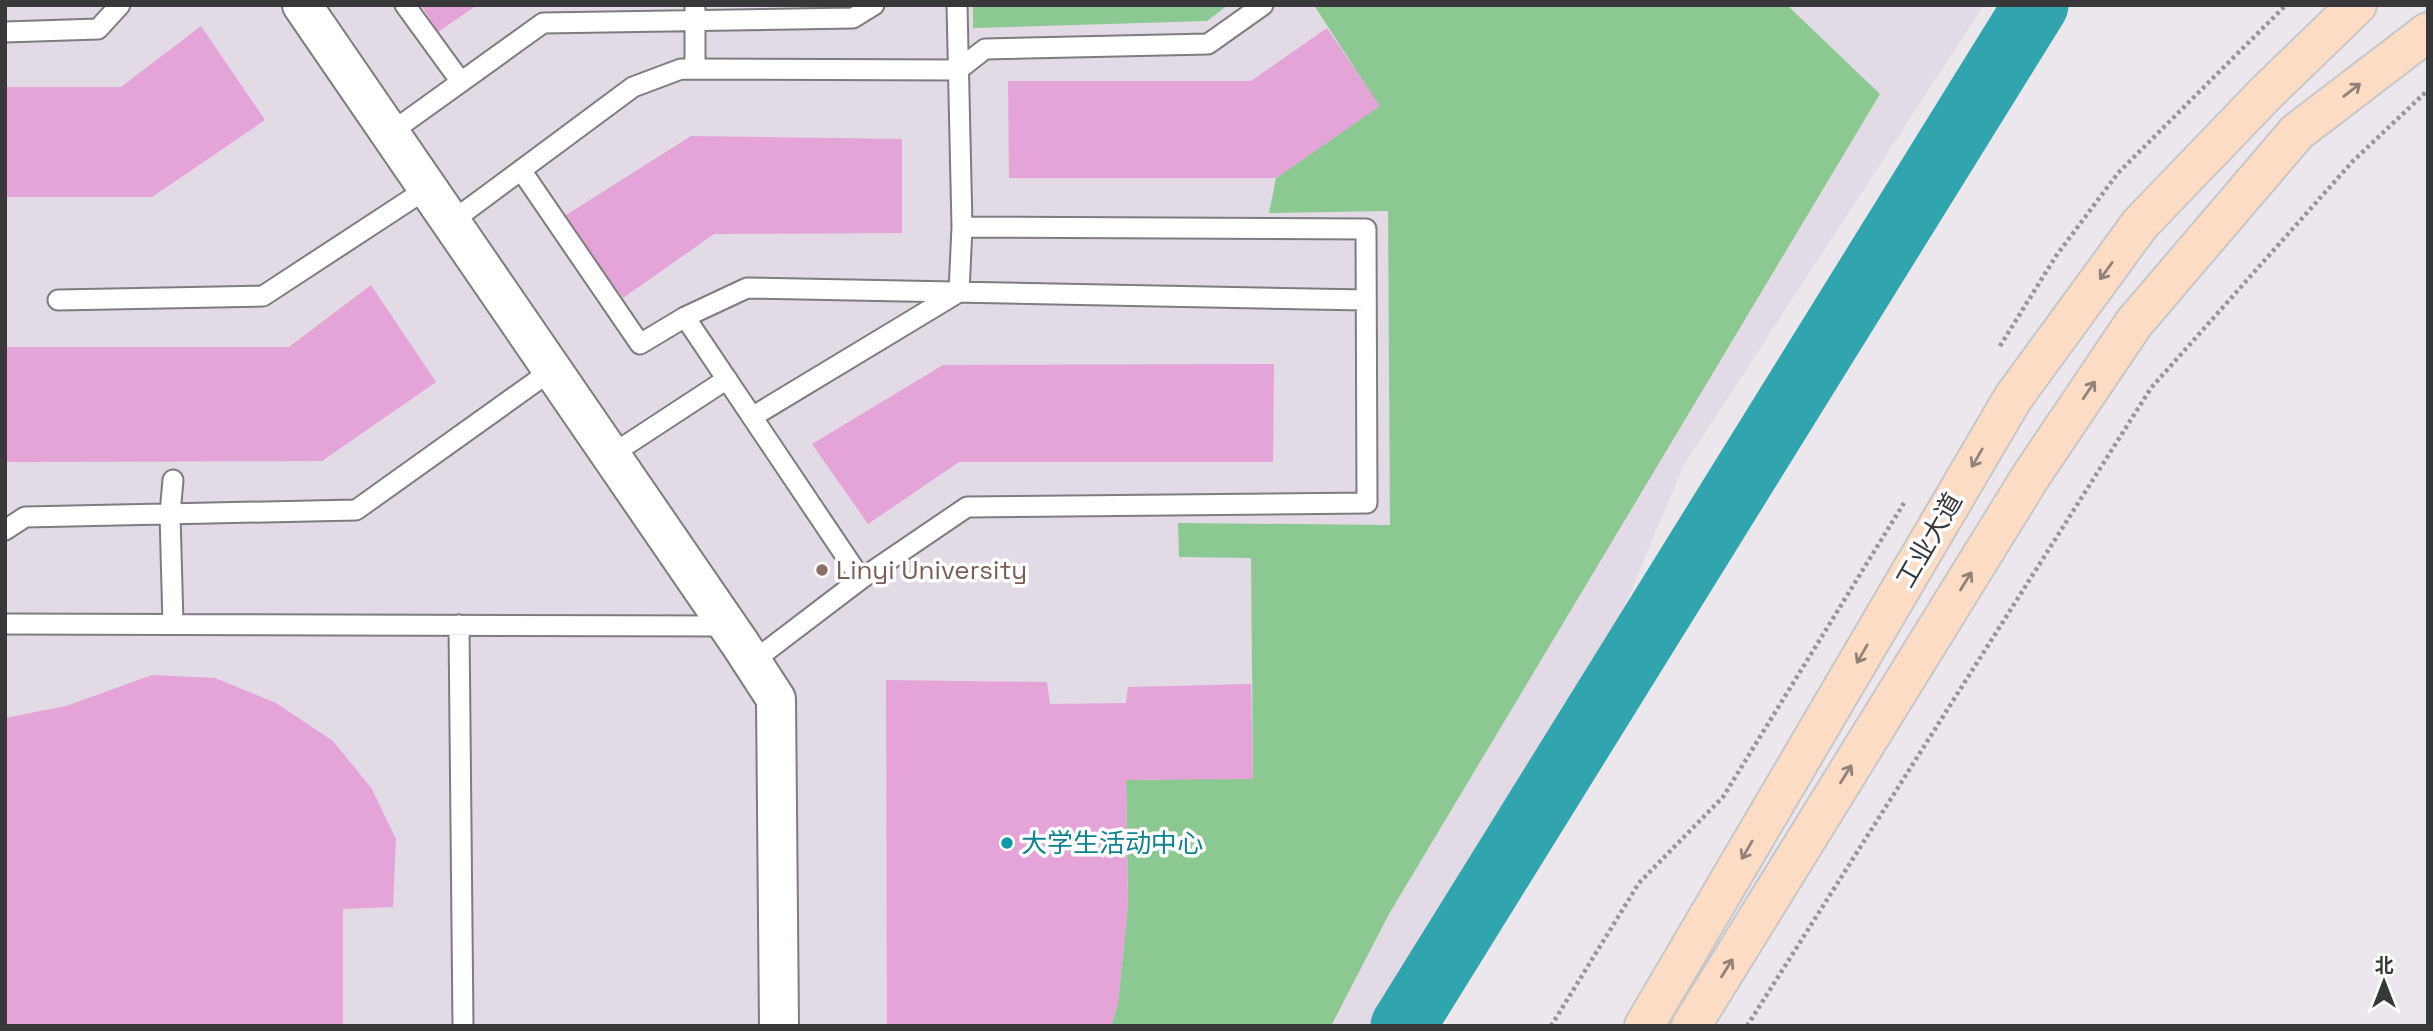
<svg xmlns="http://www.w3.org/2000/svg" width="2433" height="1031" font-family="'Space Grotesk','Noto Sans SC',sans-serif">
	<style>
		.built { fill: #e2dae5 }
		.forest { fill: #8cc891 }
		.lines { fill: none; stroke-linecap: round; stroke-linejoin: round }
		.river { stroke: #31a5ae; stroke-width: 65 }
		.building { fill: #e4a4d7 }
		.lane-casing { stroke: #7f7b80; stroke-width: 23 }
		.street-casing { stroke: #7f7b80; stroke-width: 42 }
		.primary-casing { stroke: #c7c7c8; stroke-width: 42 }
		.path { stroke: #98969a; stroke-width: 4.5; stroke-dasharray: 3.5 3.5; stroke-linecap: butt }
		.lane { stroke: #fff; stroke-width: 19 }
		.street { stroke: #fff; stroke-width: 38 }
		.primary { stroke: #fddcc6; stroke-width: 38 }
		.oneway { stroke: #918178 }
		.education-dot { fill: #8d6e63; stroke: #fff; stroke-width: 2.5 }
		.culture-dot { fill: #0f9aa8; stroke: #fff; stroke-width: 2.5 }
		.labels { text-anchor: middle; stroke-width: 7; stroke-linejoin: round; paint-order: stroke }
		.street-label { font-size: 26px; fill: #383739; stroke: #fff }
		.education-label { font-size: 26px; fill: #785e54; stroke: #fff; text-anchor: start }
		.culture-label { font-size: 26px; fill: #0d838f; stroke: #fff; text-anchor: start }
	</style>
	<rect width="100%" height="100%" fill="#ebe7ed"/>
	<path class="built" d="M5 5H1984L1684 465 1595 676 1378 1026H5Z"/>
	<path class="forest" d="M973 5H1228L1207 21 973 28Z
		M1314 5H1787L1880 94 1389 914 1331 1026H1111L1118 1003 1128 905 1126 780 1253 778 1251 558 1179 557 1178 523 1390 525 1388 211 1269 213 1276 178 1379 106Z"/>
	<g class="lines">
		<path class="river" d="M1403 1026 2036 5"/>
	</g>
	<path class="building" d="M421 5H477L438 32Z
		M201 26 265 120 152 197H5V87H121Z
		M1327 28 1380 106 1276 178H1009L1008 81H1251Z
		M691 136 902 139V233L714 234 623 298 563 217Z
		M371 285 436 382 322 461 5 462V347H289Z
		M1274 364 1273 462H959L868 524 812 444 943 365Z
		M152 675 215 678 276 703 333 741 372 789 396 839 393 907 343 909V1026H5V718L66 706Z
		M886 680 1047 682 1050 704 1126 703 1128 687 1251 684 1253 779 1126 780 1128 905 1118 1003 1111 1026H887Z"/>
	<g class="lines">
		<g class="lane-casing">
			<path id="lane" d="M405 5 461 82
				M695 5V69
				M5 32 98 29 120 5
				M390 133 543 23 853 18 874 5
				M521 170 640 344 685 317 861 579 752 662
				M451 222 633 87 681 69 958 70 985 49 1208 44 1263 5
				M58 300 263 296 428 188
				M685 317 747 288 1366 300
				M752 417 959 292 962 227
				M611 455 727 379
				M173 480 170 514 173 624
				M5 530 25 517 356 510 552 370
				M861 579 967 507 1367 503 1366 229 962 227 957 5
				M5 624 728 626
				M459 625 463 1026"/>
		</g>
		<g class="street-casing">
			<path id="street" d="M302 5 741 645 776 699 779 1026"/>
		</g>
		<g class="primary-casing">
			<path id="primary" d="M1644 1026 2013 398 2140 224 2266 93 2357 5
				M1691 1026 2031 476 2134 323 2297 132 2428 32"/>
		</g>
		<path class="path" d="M2000 346 2056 256 2118 173 2286 5
			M1551 1026 1639 883 1723 797 1904 503
			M1747 1026 2151 388 2353 161 2428 90"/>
		<use href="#lane" class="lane"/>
		<use href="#street" class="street"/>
		<use href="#primary" class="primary"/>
	</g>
	<defs><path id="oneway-shaft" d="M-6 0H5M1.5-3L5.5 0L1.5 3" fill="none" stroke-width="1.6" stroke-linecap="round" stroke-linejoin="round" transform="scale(1.75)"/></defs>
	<g class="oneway">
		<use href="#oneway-shaft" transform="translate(2352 90) rotate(-38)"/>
		<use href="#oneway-shaft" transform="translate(2106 271) rotate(126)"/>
		<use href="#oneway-shaft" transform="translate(2089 390) rotate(-56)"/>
		<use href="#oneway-shaft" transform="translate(1977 458) rotate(120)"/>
		<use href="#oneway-shaft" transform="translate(1966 581) rotate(-58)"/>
		<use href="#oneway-shaft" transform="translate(1862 654) rotate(120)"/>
		<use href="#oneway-shaft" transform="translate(1846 774) rotate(-58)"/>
		<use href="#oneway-shaft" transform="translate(1747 850) rotate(120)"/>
		<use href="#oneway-shaft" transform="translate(1727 968) rotate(-58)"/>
	</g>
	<circle class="education-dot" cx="822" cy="570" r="7"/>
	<circle class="culture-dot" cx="1007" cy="843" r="7"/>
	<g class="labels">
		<g class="street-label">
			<text transform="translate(1929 540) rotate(-60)" y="9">工业大道</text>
		</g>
		<g class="education-label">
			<text x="836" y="579">Linyi University</text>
		</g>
		<g class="culture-label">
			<text x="1021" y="852">大学生活动中心</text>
		</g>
	</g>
	<rect width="2433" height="1031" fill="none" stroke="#383739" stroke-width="14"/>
	<g transform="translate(2384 982)" stroke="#ffffff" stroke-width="5" paint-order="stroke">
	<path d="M0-5L12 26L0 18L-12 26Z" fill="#383739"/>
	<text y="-10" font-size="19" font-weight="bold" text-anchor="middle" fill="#383739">北</text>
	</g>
</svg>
